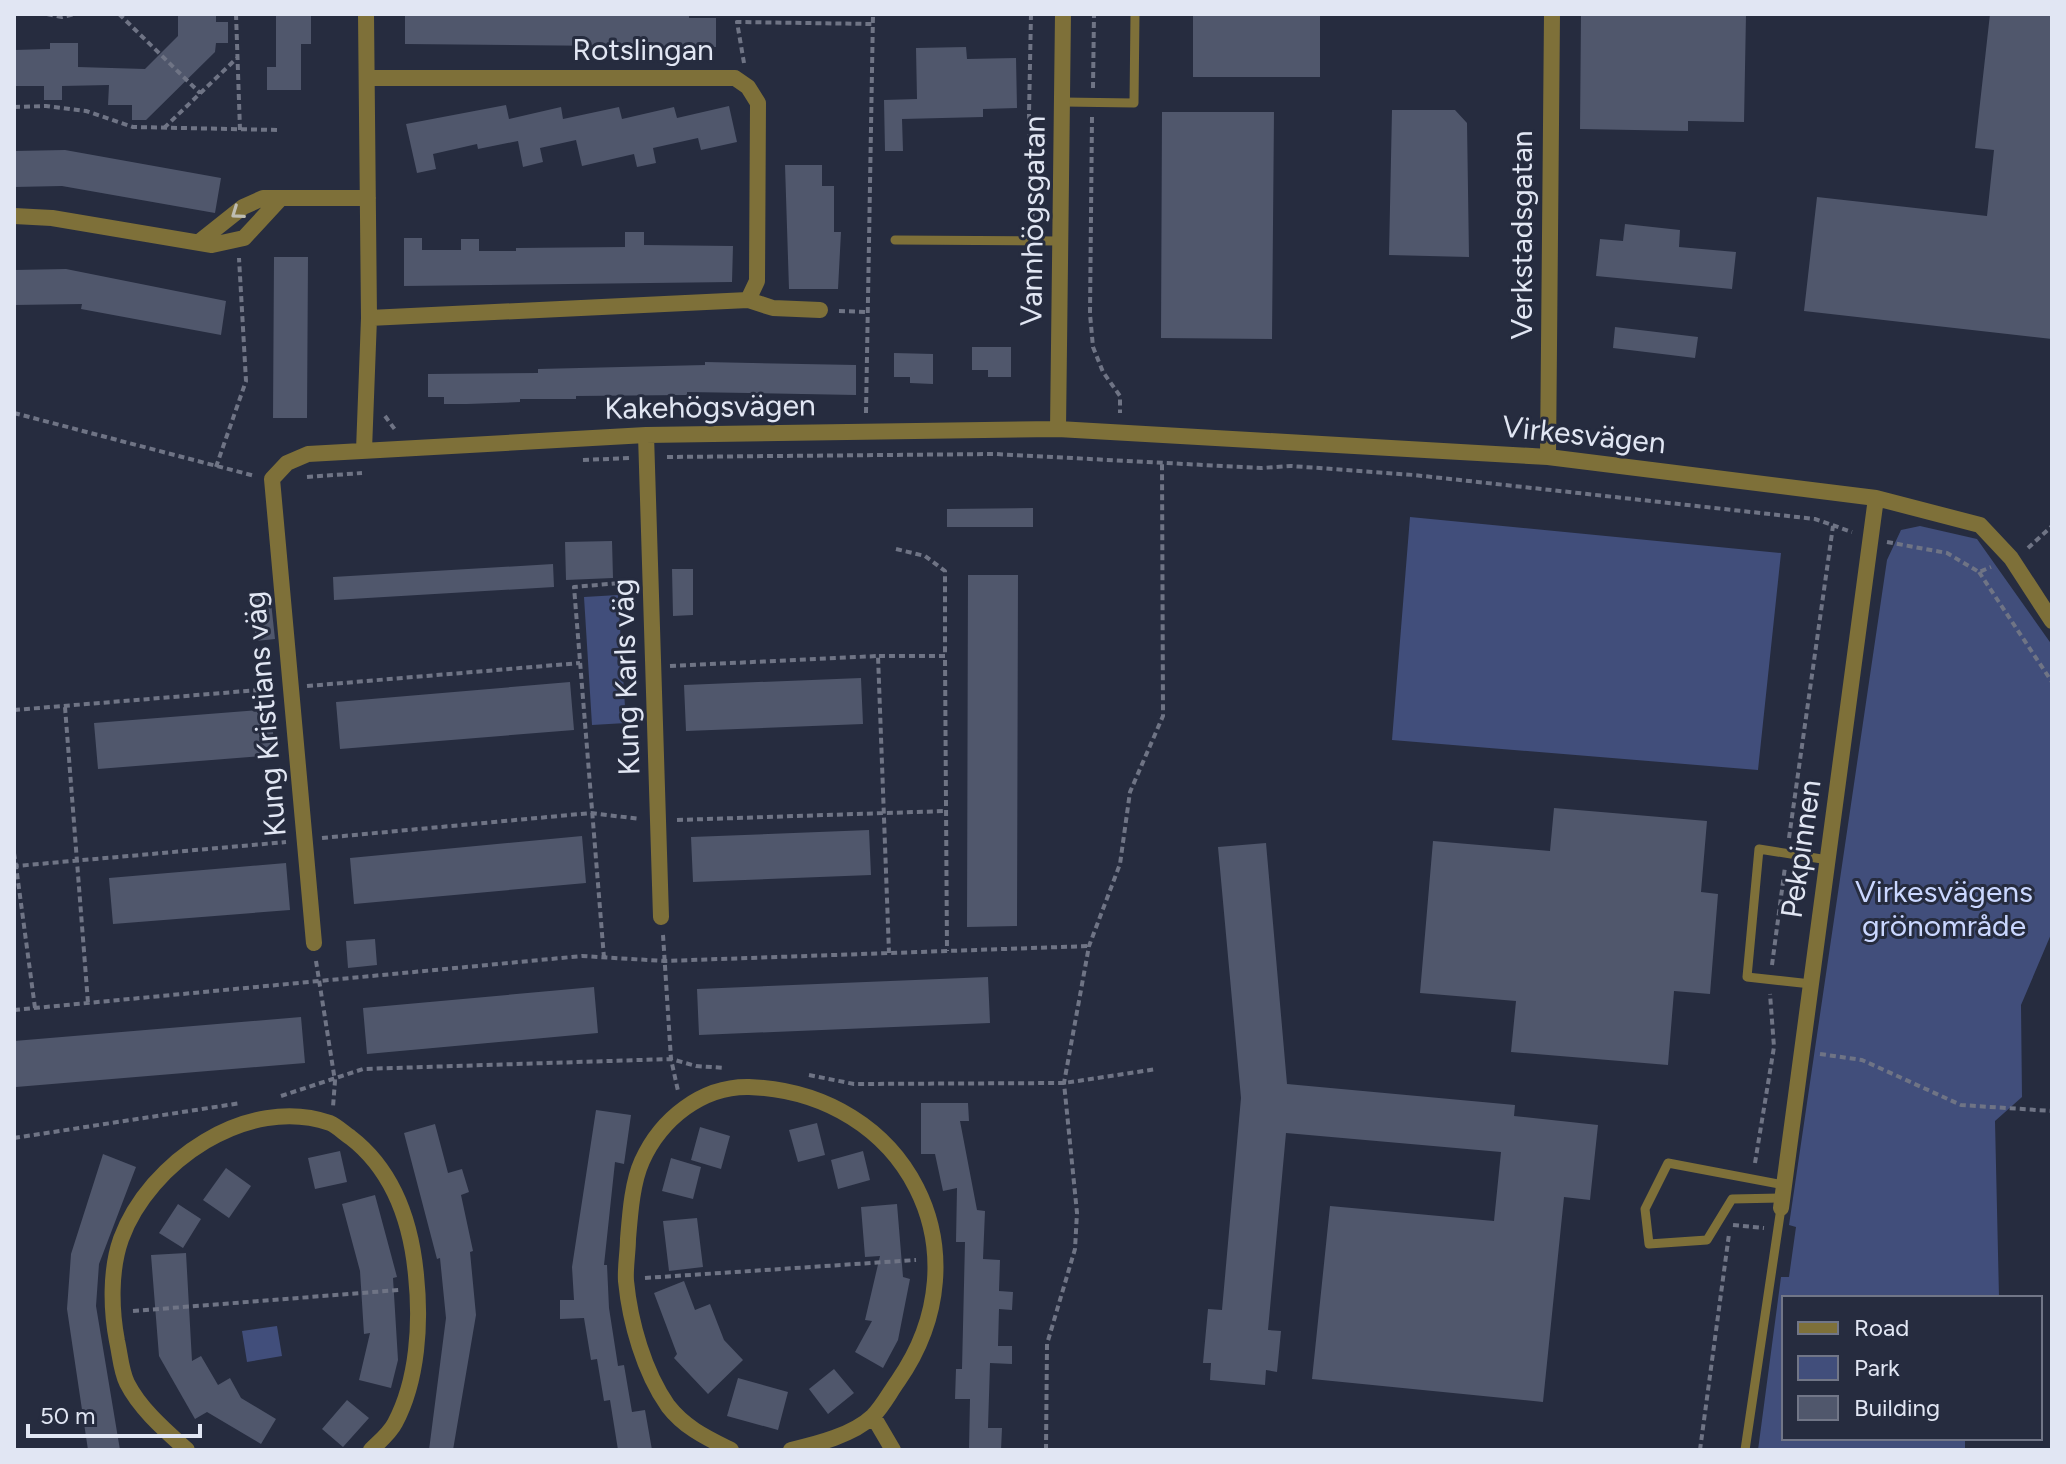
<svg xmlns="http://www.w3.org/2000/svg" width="2066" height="1464" font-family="Figtree,sans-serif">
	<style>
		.green { fill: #414e7b }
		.building { fill: #50576c }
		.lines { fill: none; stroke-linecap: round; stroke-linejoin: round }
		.path { stroke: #6f7485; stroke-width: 4; stroke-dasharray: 6 4; stroke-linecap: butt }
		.lane { stroke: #7e7039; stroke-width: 9 }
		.street { stroke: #7e7039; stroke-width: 16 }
		.oneway { stroke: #bebdb2 }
		.labels { text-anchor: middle; stroke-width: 6; stroke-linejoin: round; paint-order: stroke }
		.street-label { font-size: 30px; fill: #e1e6f3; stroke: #262c3f }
		.park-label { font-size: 30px; fill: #cad7ff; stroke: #262c3f }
	</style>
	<rect width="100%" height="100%" fill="#262c3f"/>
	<path class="green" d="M1410 517 1781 553 1758 770 1392 740Z
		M1920 526 1977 539 2052 645V932L2021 1005 2022 1097 1995 1121 1999 1297 1784 1298V1438H1965V1450H1758L1781 1277H1789L1796 1227 1789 1225 1887 560 1901 530Z
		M618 595 626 723 592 725 584 597Z
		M277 1326 282 1356 247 1362 242 1331Z"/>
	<path class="building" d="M178 14H216V22H228V43H216L215 52 146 120H132V105H108L109 85 62 86V100H44V86H14V50L50 49V43H78V67L145 69 178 36Z
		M276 14H311V44H301V90H267V67H276Z
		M405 14H689V18H716V47L405 44Z
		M1193 14H1320V77H1193Z
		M1581 14H1746L1744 122 1688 121V131L1580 129Z
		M1990 14H2052V339L1804 311 1817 197 1987 216 1994 150 1975 148Z
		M966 47 967 59 1016 58 1017 108 983 109V117L902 119 903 151H885L884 100 917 99 916 48Z
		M506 105 509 119 561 107 563 119 619 107 622 119 674 107 677 118 729 106 737 142 701 150 698 138 653 148 656 163 637 167 634 154 582 166 576 140 540 148 543 162 523 167 518 141 478 149 477 144 433 154 436 169 417 173 406 124Z
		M1392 110H1455L1467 123 1469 257 1389 255Z
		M1162 112H1274L1272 339 1161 338Z
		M65 150 221 178 215 213 62 186 14 187V151Z
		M785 165H822V186H834V232H841L838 289H789Z
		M1625 224 1680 230 1679 247 1736 252 1732 289 1596 276 1600 239 1623 241Z
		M625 232H644V245L733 246 732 282 404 286V238H422V250H461V239H479V251H516V248L625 247Z
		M274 257H308L307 418H273Z
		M66 269 226 301 221 335 81 309 82 304 14 305V270Z
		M1615 327 1698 337 1695 358 1613 348Z
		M972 347H1011V377H988V370H972Z
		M894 353 933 354V384L910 383V377H894Z
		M705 362 856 365V395L687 392V395L576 396V399H520V402L467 404H444V397H428V374L538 373V369L705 365Z
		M1033 508V527H947V509Z
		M612 541 613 578 566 580 565 542Z
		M553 564 554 587 334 600 333 577Z
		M672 569H693V615L673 616Z
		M968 575H1018L1017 926 967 927Z
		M270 593 275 639 256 641 251 596Z
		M861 678 863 724 686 731 684 685Z
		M570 682 574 730 340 749 336 702Z
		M271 709 275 755 98 769 94 723Z
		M1554 808 1707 821 1701 892 1718 894 1710 994 1674 991 1668 1065 1511 1052 1516 1001 1420 993 1433 841 1550 851Z
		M869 830 871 875 693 882 691 837Z
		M582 836 586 883 354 904 350 858Z
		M1266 843 1287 1084 1515 1105 1514 1116 1598 1125 1590 1200 1564 1197 1543 1402 1312 1379 1330 1206 1494 1221 1501 1152 1286 1133 1268 1330 1281 1331 1277 1372 1266 1370 1265 1385 1210 1380 1211 1363H1203L1208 1309 1222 1310 1241 1098 1218 847Z
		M286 863 290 910 113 924 109 878Z
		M375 939 377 965 348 968 346 941Z
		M988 977 990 1023 699 1035 697 989Z
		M594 987 598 1033 367 1054 363 1008Z
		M301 1017 305 1063 16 1087 14 1041Z
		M921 1103H968L969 1121H960L977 1210 985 1211 983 1259 1000 1260 999 1291 1013 1292 1012 1310 999 1309 998 1346H1012V1364L990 1363 988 1428H1002L1001 1450H969L970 1399H955L956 1369H962L965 1242H956L957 1188 943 1191 935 1154H921Z
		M596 1110 631 1115 624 1164 615 1162 604 1265H607L609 1308 618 1366 624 1365 632 1412 645 1410 652 1450H618L610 1400 604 1401 597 1359 591 1360 584 1318 560 1319V1300H574L572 1267Z
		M817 1123 825 1155 798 1162 789 1130Z
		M435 1124 448 1173 462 1169 469 1192 461 1195 473 1251 470 1252 476 1315 453 1450H429L446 1318 440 1258 437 1259 404 1133Z
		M700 1127 730 1136 721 1169 691 1160Z
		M340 1151 347 1182 315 1189 308 1158Z
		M863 1151 870 1180 838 1189 831 1160Z
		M103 1154 136 1167 99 1264 96 1306 120 1450H88L67 1309 71 1254Z
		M671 1158 701 1167 693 1199 662 1191Z
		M226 1168 251 1186 229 1218 203 1200Z
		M375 1195 397 1277 393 1278 398 1360 391 1388 359 1380 370 1333 364 1334 360 1271 342 1204Z
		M178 1204 201 1219 183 1248 159 1233Z
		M897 1204 903 1277 910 1279 898 1340 883 1368 855 1352 872 1321 865 1320 880 1256 865 1257 861 1207Z
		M697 1218 703 1267 669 1271 663 1221Z
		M186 1253 192 1361 201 1356 218 1385 230 1378 241 1398 276 1419 261 1444 207 1412 195 1419 159 1356 151 1255Z
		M684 1281 695 1310 710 1304 724 1340 743 1360 708 1394 674 1358 677 1354 654 1293Z
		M834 1369 854 1393 828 1414 809 1389Z
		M738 1378 788 1392 778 1430 727 1416Z
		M347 1400 369 1418 343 1447 322 1429Z"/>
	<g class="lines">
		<path class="path" d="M47 14 62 17 75 14
			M119 14 200 93
			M236 14 240 130
			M1031 14 1029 114 1033 228
			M744 63 737 22 873 24
			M1093 88 1094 14
			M14 107 46 106 86 111 133 127 279 130
			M1092 117 1090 314 1093 347 1103 372 1120 396V413
			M164 128 237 58
			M839 311 866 312
			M14 413 255 476
			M866 413 873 14
			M385 416 396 431
			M667 457 995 454 1261 468 1291 466 1414 475 1815 519 1852 532
			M583 460 630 458
			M216 467 246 381 239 258
			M307 477 362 473
			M1887 542 1947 553 1979 572 1991 567
			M2028 548 2052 526
			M896 549 925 556 945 571V656
			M1979 572 2052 682
			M879 656H945L947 951
			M670 666 878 656 889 953
			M307 686 580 663
			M65 707 88 1003
			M14 710 271 689
			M677 820 946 811
			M322 838 591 813 640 819
			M1789 838 1833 526
			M14 853 16 866
			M663 935 671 1059 696 1066 725 1068
			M604 958 574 587 632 582
			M316 961 335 1081 333 1107
			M1772 965 1785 867
			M35 1008 16 866 286 842
			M14 1010 582 956 664 961 1089 946
			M1820 1054 1862 1060 1961 1105 2052 1111
			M809 1075 854 1084 1064 1083 1157 1069
			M281 1096 363 1069 671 1059 678 1091
			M14 1138 241 1103
			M1755 1163 1774 1047 1770 994
			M1733 1225 1764 1228
			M645 1278 916 1260
			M133 1311 399 1290
			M1046 1450 1047 1344 1075 1249 1077 1213 1064 1083 1089 946 1120 864 1130 792 1163 716 1162 461
			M1700 1450 1729 1234"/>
		<path class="lane" d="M1063 102 1134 103 1135 14
			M895 240 1061 241
			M1811 984 1747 977 1759 849 1828 860
			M1782 1198 1732 1199 1707 1240 1649 1244 1645 1209 1668 1163 1784 1185
			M1745 1450 1781 1208"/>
		<path class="street" d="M367 78H735L748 87 758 103 757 281 748 300
			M14 216 52 218 212 245 244 238 280 199
			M199 242 243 207 263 198H368
			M369 318 748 300 773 308 820 310
			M1058 429 1063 14
			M646 435 661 917
			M364 450 369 318 366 14
			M1548 457 1552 14
			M314 943 272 479 287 463 308 454 646 435 1058 429 1548 457 1876 498 1980 525 2011 558 2052 621
			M1781 1208 1876 498
			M873 1416 893 1450
			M187 1450C166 1431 140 1409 127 1383 121 1371 120 1354 117 1341 111 1310 110 1270 121 1239 149 1162 248 1094 330 1123 337 1126 344 1133 350 1137 393 1170 411 1222 416 1275 421 1322 418 1380 395 1423 390 1433 379 1442 371 1450
			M731 1450C707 1438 685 1428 668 1406 644 1372 630 1322 626 1281 625 1267 628 1252 628 1239 630 1215 632 1183 642 1161 661 1119 702 1086 749 1087 907 1093 988 1252 898 1381 890 1392 883 1406 873 1416 853 1435 817 1444 791 1450"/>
	</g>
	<defs><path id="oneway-chevron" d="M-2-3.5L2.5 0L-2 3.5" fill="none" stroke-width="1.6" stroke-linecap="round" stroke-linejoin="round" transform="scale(2)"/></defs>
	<use class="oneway" href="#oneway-chevron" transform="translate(237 213) rotate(145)"/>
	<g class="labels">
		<g class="street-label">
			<text x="643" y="60">Rotslingan</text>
			<text transform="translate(1033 221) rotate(-89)" y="10">Vannhögsgatan</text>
			<text transform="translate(1522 235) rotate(-90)" y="10">Verkstadsgatan</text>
			<text transform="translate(710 407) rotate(-1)" y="10">Kakehögsvägen</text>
			<text transform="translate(1584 435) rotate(6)" y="10">Virkesvägen</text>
			<text transform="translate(626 677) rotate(-92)" y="10">Kung Karls väg</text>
			<text transform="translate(265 714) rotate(-95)" y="10">Kung Kristians väg</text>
			<text transform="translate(1801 849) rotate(-82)" y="10">Pekpinnen</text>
		</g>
		<g class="park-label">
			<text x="1944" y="902">Virkesvägens<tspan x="1944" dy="34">grönområde</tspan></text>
		</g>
	</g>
	<rect width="2066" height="1464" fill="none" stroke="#e1e6f3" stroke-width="32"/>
	<rect x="1782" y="1296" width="260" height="144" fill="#262c3f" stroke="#717687" stroke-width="2"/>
	<rect x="1798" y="1322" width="40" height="12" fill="#7e7039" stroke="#717687" stroke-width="2"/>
	<text x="1854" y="1336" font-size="24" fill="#e1e6f3">Road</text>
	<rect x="1798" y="1356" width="40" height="24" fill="#414e7b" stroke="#717687" stroke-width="2"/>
	<text x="1854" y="1376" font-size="24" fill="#e1e6f3">Park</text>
	<rect x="1798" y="1396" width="40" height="24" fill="#50576c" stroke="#717687" stroke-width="2"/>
	<text x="1854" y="1416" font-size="24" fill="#e1e6f3">Building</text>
	<path d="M28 1424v12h172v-12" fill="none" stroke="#e1e6f3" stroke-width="4"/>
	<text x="40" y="1424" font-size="24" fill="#e1e6f3" stroke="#262c3f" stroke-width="6" paint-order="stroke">50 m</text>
</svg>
